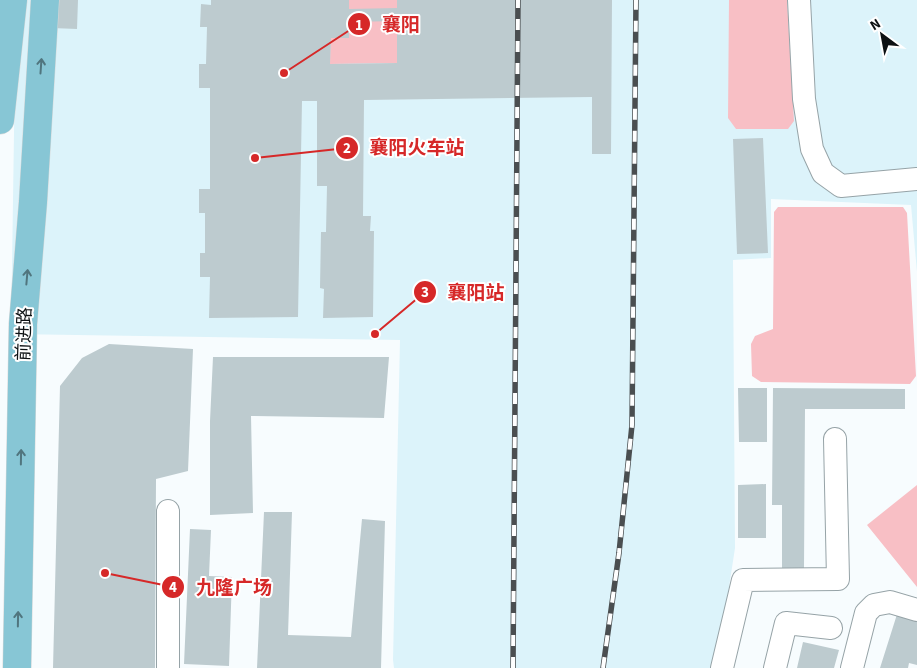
<svg xmlns="http://www.w3.org/2000/svg" width="917" height="668" font-family="'Source Sans 3','Noto Sans SC',sans-serif">
	<style>
		.built { fill: #dcf3fa }
		.green { fill: #f8bfc5 }
		.building { fill: #bdcbcf; fill-rule: evenodd }
		.lines { fill: none; stroke-linecap: round; stroke-linejoin: round }
		.minor-casing { stroke: #96a3a7; stroke-width: 24 }
		.major-casing { stroke: #d8d9d9; stroke-width: 29 }
		.minor { stroke: #fff; stroke-width: 22 }
		.major { stroke: #87c6d5; stroke-width: 28 }
		.rail-casing { stroke: #4a4e50; stroke-width: 5.5 }
		.rail { stroke: #fff; stroke-width: 4; stroke-dasharray: 11; stroke-linecap: butt }
		.oneway { stroke: #50757e }
		.labels { text-anchor: middle; stroke-width: 4; stroke-linejoin: round; paint-order: stroke }
		.street-label { font-size: 18px; fill: #0d1113; stroke: #fff }
		.leader { fill: none; stroke: #d62828; stroke-width: 2 }
		.callout-dot { fill: #d62828; stroke: #fff; stroke-width: 2 }
		.mark-label { font-size: 15px; text-anchor: middle; font-weight: bold; fill: #fff }
		.callout-label { font-size: 19px; text-anchor: middle; font-weight: bold; fill: #d62828; stroke: #fff; stroke-width: 4; stroke-linejoin: round; paint-order: stroke }
	</style>
	<rect width="100%" height="100%" fill="#f7fcfe"/>
	<path class="built" d="M16 0H917V272L911 205 771 199V258L733 260 735 548 719 652 714 668H394L393 660 400 340 11 334Z"/>
	<path class="green" d="M331 0H397V63L330 64Z
		M729 0H787L794 121 788 129H736L728 118Z
		M778 207H903L907 213 916 376 910 384 761 382 752 376 751 344 755 336 773 329 774 212Z
		M917 485V587L867 525Z"/>
	<path class="building" d="M53 0H78L77 29 52 28Z
		M211 0H349V9L397 8V0H612L611 154H592V97L364 100 363 216H371L370 231H374L373 317 323 318 324 289 320 288 321 232H326L327 186H317V101H302L298 317 209 318 210 277H200V253H205V213H199V189H210V88H199V64H206L207 27H200L201 4 211 5ZM397 21V63L330 64 331 38H349V22Z
		M763 138 768 253 737 254 733 139Z
		M109 344 193 349 188 471 156 479 155 668H53L60 386 82 358Z
		M213 357H389L384 418 251 416 253 513 210 515V421Z
		M738 388H767V442H739Z
		M773 388 905 389V409H805L804 568H782V505H772Z
		M766 484V538H738V485Z
		M264 512H292L288 635 351 637 362 519 385 521 381 668H257Z
		M190 529 211 530 209 576 232 577 229 666 184 664Z
		M899 608 917 613V665L909 663 908 668H880Z
		M803 642 839 650 834 668H797Z"/>
	<g class="lines">
		<g class="minor-casing">
			<path id="minor" d="M799 0 804 99 812 149 823 173 841 186 917 179
				M168 511V668
				M722 668 743 580 838 579 835 439
				M775 668 786 623 831 628
				M852 668 866 613 874 605 890 602 917 610"/>
		</g>
		<g class="major-casing">
			<path id="major" d="M0 120 13 0
				M17 668 23 324 33 202 45 0"/>
		</g>
		<use href="#minor" class="minor"/>
		<use href="#major" class="major"/>
		<g class="rail-casing">
			<path id="rail" d="M513 668 518 0
				M603 668 619 553 632 425 636 0"/>
		</g>
		<use href="#rail" class="rail"/>
	</g>
	<defs><path id="oneway-shaft" d="M-6 0H5M1.5-3L5.5 0L1.5 3" fill="none" stroke-width="1.6" stroke-linecap="round" stroke-linejoin="round" transform="scale(1.25)"/></defs>
	<g class="oneway">
		<use href="#oneway-shaft" transform="translate(41 66) rotate(-86)"/>
		<use href="#oneway-shaft" transform="translate(27 277) rotate(-85)"/>
		<use href="#oneway-shaft" transform="translate(21 457) rotate(-89)"/>
		<use href="#oneway-shaft" transform="translate(18 619) rotate(-89)"/>
	</g>
	<g class="labels">
		<g class="street-label">
			<text transform="translate(24 334) rotate(-88)" y="6">前进路</text>
		</g>
	</g>
	<path class="leader" d="M284 73L359 24M255 158L347 148M375 334L425 292M105 573L173 587"/>
	<g class="callout-dot">
		<circle cx="284" cy="73" r="5"/>
		<circle cx="255" cy="158" r="5"/>
		<circle cx="375" cy="334" r="5"/>
		<circle cx="105" cy="573" r="5"/>
		<circle cx="359" cy="24" r="12"/>
		<circle cx="347" cy="148" r="12"/>
		<circle cx="425" cy="292" r="12"/>
		<circle cx="173" cy="587" r="12"/>
	</g>
	<g class="mark-label">
		<text x="359" y="30">1</text>
		<text x="347" y="153">2</text>
		<text x="425" y="297">3</text>
		<text x="173" y="592">4</text>
	</g>
	<g class="callout-label">
		<text x="401" y="31">襄阳</text>
		<text x="417" y="154">襄阳火车站</text>
		<text x="476" y="299">襄阳站</text>
		<text x="234" y="594">九隆广场</text>
	</g>
	<g transform="translate(882 35) rotate(328)" stroke="#ffffff" stroke-width="4" paint-order="stroke">
	<path d="M0-4L9 19L0 12L-9 19Z" fill="#0d1113"/>
	<text y="-8" font-size="14" font-weight="bold" text-anchor="middle" fill="#0d1113">N</text>
	</g>
</svg>
